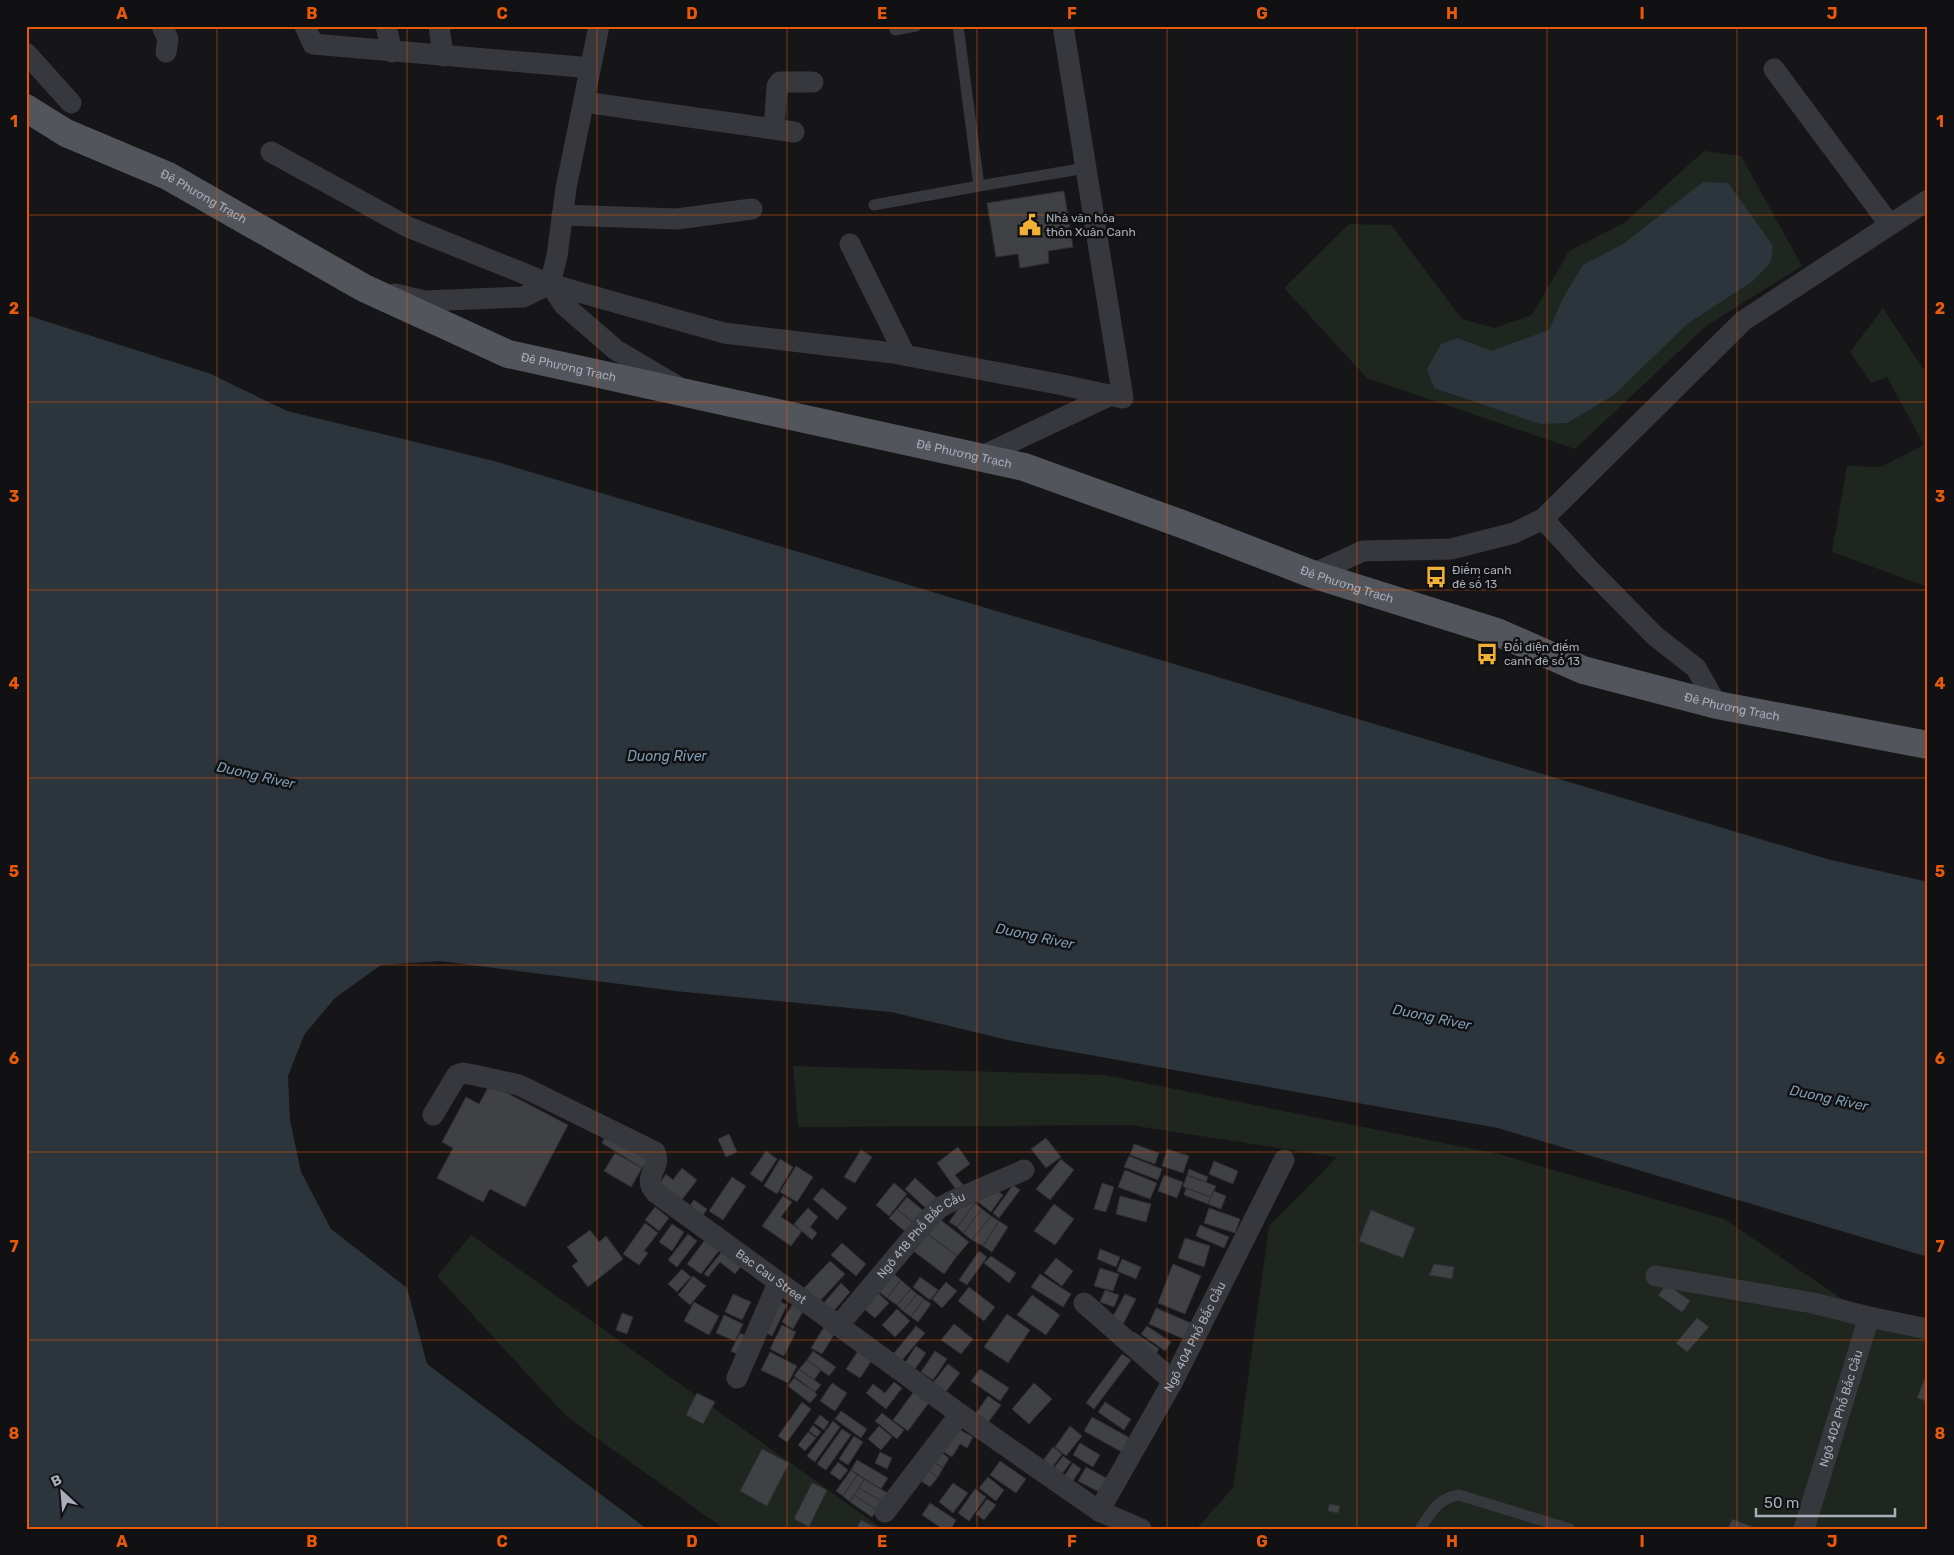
<svg xmlns="http://www.w3.org/2000/svg" width="1954" height="1555" font-family="Rubik,sans-serif">
	<style>
		.green { fill: #1e261f }
		.water { fill: #2c353c }
		.building { fill: #404145; stroke: #303034 }
		.lines { fill: none; stroke-linecap: round; stroke-linejoin: round }
		.lane { stroke: #37383d; stroke-width: 11 }
		.street { stroke: #37383d; stroke-width: 21 }
		.primary { stroke: #53555c; stroke-width: 28 }
		.grid { fill: none; stroke: #e8590c; stroke-width: 1; stroke-opacity: 0.55 }
		.labels { text-anchor: middle; stroke-width: 5; stroke-linejoin: round; paint-order: stroke }
		.street-label { font-size: 12px; fill: #a8adb8; stroke: #111113 }
		.poi-label { font-size: 12px; fill: #a8adb8; stroke: #111113; text-anchor: start }
		.water-label { font-size: 14px; font-style: italic; fill: #7f9bb3; stroke: #111113 }
		.neatline { fill: none; stroke: #e8590c; stroke-width: 2 }
		.grid-label { font-size: 16px; text-anchor: middle; font-weight: bold; fill: #e8590c }
	</style>
	<rect width="100%" height="100%" fill="#161618"/>
	<path class="green" d="M1704 151 1741 156 1802 266 1706 326 1575 449 1367 378 1284 288 1349 224 1391 225 1462 319 1494 328 1532 315 1569 251 1624 223Z
		M1883 308 1923 369 1928 368V587L1832 552 1847 466 1881 467 1924 445 1887 377 1871 383 1850 352Z
		M793 1066 1105 1075 1498 1154 1724 1219 1869 1317 1928 1326V1529H1196L1233 1488 1269 1226 1337 1157 1130 1125 798 1127Z
		M471 1235 883 1529H724L567 1417 437 1276Z"/>
	<path class="water" d="M1703 182 1728 183 1773 246 1771 262 1753 281 1687 324 1614 395 1567 423 1540 424 1434 388 1427 369 1441 344 1458 338 1491 351 1549 330 1563 298 1583 265 1623 244Z
		M26 315 211 374 287 411 494 461 1827 859 1928 882V1257L1498 1128 1012 1041 891 1012 675 991 440 961 381 965 335 998 304 1035 288 1076 290 1120 301 1172 331 1229 407 1288 427 1364 647 1529H26Z"/>
	<path class="building" d="M1064 191 1073 247 1048 251 1049 263 1020 268 1018 254 996 257 987 203Z
		M490 1084 568 1125 525 1207 490 1189 483 1202 437 1178 453 1148 442 1142 466 1097 479 1104Z
		M608 1132 650 1157 642 1168 602 1143Z
		M729 1134 737 1152 726 1157 718 1139Z
		M1046 1138 1061 1157 1046 1168 1031 1149Z
		M1134 1144 1159 1153 1155 1164 1130 1155Z
		M958 1147 970 1164 955 1175 964 1186 957 1191 937 1163Z
		M1167 1149 1189 1156 1183 1173 1162 1166Z
		M861 1150 872 1157 855 1183 844 1177Z
		M766 1151 777 1159 762 1182 750 1174Z
		M615 1153 642 1168 631 1187 604 1171Z
		M1129 1156 1162 1169 1158 1180 1124 1167Z
		M780 1159 793 1167 777 1194 764 1186Z
		M1061 1159 1074 1170 1050 1200 1036 1189Z
		M1214 1161 1238 1171 1233 1184 1209 1174Z
		M796 1166 813 1177 797 1202 780 1192Z
		M682 1168 697 1180 678 1205 656 1189 666 1174 673 1180Z
		M1189 1169 1208 1177 1206 1182 1187 1175Z
		M1125 1170 1157 1183 1150 1199 1118 1187Z
		M1164 1175 1183 1182 1177 1198 1158 1191Z
		M1187 1175 1216 1186 1211 1197 1183 1187Z
		M732 1177 746 1186 723 1220 709 1211Z
		M915 1178 939 1200 929 1211 905 1189Z
		M894 1183 907 1194 889 1216 876 1205Z
		M1102 1183 1114 1187 1106 1212 1094 1209Z
		M990 1185 1003 1195 991 1212 978 1202Z
		M1013 1185 1020 1190 999 1218 993 1213Z
		M822 1188 847 1208 837 1220 813 1199Z
		M1186 1188 1211 1197 1208 1204 1184 1195Z
		M1214 1191 1226 1196 1221 1209 1208 1204Z
		M783 1196 792 1202 781 1217 802 1231 791 1246 762 1226Z
		M1120 1196 1151 1204 1146 1222 1116 1214Z
		M907 1197 926 1213 916 1225 897 1209Z
		M967 1197 975 1203 957 1227 949 1222Z
		M694 1200 707 1209 699 1221 685 1212Z
		M975 1203 982 1209 963 1233 957 1227Z
		M1054 1204 1074 1219 1055 1245 1034 1231Z
		M655 1207 669 1218 659 1231 645 1220Z
		M808 1208 818 1217 810 1227 817 1233 812 1240 794 1224Z
		M1209 1208 1240 1219 1235 1233 1204 1223Z
		M897 1209 916 1225 908 1234 889 1218Z
		M982 1209 991 1216 972 1240 963 1233Z
		M1371 1210 1415 1228 1403 1258 1359 1241Z
		M991 1216 999 1221 983 1246 972 1240Z
		M937 1217 969 1242 957 1256 926 1233Z
		M999 1221 1008 1227 992 1252 983 1246Z
		M645 1223 658 1233 644 1251 648 1253 639 1265 623 1254Z
		M672 1224 684 1232 672 1251 659 1242Z
		M1200 1225 1229 1237 1224 1248 1196 1236Z
		M590 1230 599 1242 606 1236 623 1259 588 1287 572 1266 578 1261 567 1247Z
		M926 1233 957 1256 944 1274 912 1250Z
		M688 1234 697 1241 677 1267 668 1260Z
		M707 1237 721 1248 701 1274 687 1264Z
		M1185 1238 1210 1246 1204 1267 1178 1258Z
		M842 1243 866 1264 856 1276 831 1255Z
		M724 1249 743 1264 735 1274 720 1262 708 1277 704 1274Z
		M1100 1249 1120 1257 1116 1267 1097 1259Z
		M979 1251 987 1257 967 1285 959 1280Z
		M991 1256 1016 1273 1009 1283 984 1263Z
		M1056 1258 1073 1271 1062 1286 1044 1273Z
		M1122 1259 1141 1267 1136 1279 1117 1271Z
		M830 1261 845 1274 819 1302 804 1288Z
		M1173 1264 1201 1276 1185 1314 1158 1303Z
		M1434 1264 1454 1267 1452 1279 1429 1275Z
		M1100 1268 1119 1274 1113 1291 1094 1286Z
		M682 1269 691 1277 677 1292 668 1284Z
		M889 1270 901 1280 887 1298 874 1288Z
		M1040 1274 1071 1294 1063 1307 1031 1287Z
		M693 1276 706 1286 690 1305 678 1295Z
		M920 1277 938 1290 930 1300 913 1287Z
		M901 1280 911 1289 897 1305 887 1298Z
		M946 1282 957 1291 942 1308 932 1299Z
		M841 1283 850 1292 832 1313 822 1305Z
		M1667 1284 1690 1301 1682 1312 1658 1295Z
		M969 1287 995 1307 984 1321 958 1301Z
		M911 1289 917 1294 903 1311 897 1305Z
		M1105 1290 1119 1295 1114 1307 1100 1302Z
		M877 1292 889 1303 875 1318 863 1308Z
		M733 1294 751 1302 742 1320 725 1312Z
		M917 1294 924 1299 911 1317 903 1311Z
		M1125 1294 1136 1299 1121 1328 1110 1322Z
		M1032 1295 1060 1315 1046 1335 1017 1315Z
		M774 1299 787 1305 772 1336 759 1329Z
		M924 1299 931 1304 918 1322 911 1317Z
		M795 1300 806 1306 793 1329 782 1322Z
		M694 1302 719 1316 709 1335 684 1321Z
		M1156 1308 1191 1323 1184 1339 1149 1324Z
		M897 1309 910 1321 895 1337 882 1325Z
		M622 1313 633 1317 627 1334 616 1330Z
		M1007 1314 1030 1330 1008 1363 984 1347Z
		M724 1315 743 1324 735 1341 716 1333Z
		M1697 1318 1709 1327 1687 1352 1676 1343Z
		M826 1324 837 1330 822 1354 811 1348Z
		M954 1324 973 1339 961 1354 941 1340Z
		M782 1325 796 1332 784 1356 770 1349Z
		M916 1326 925 1333 899 1364 891 1357Z
		M1147 1326 1171 1342 1165 1351 1141 1334Z
		M1134 1332 1159 1349 1153 1357 1128 1340Z
		M740 1333 752 1339 742 1357 731 1351Z
		M916 1346 926 1353 911 1375 901 1369Z
		M860 1348 874 1357 860 1378 846 1369Z
		M813 1351 836 1367 829 1376 807 1360Z
		M935 1351 947 1359 933 1380 921 1372Z
		M770 1352 797 1366 788 1383 761 1370Z
		M1122 1354 1131 1360 1094 1409 1086 1403Z
		M807 1360 821 1370 814 1380 799 1369Z
		M948 1364 960 1373 944 1394 932 1384Z
		M799 1369 821 1385 815 1392 794 1376Z
		M980 1369 1009 1388 1000 1401 971 1381Z
		M1928 1370V1402L1917 1398Z
		M794 1378 815 1392 817 1395 810 1403 788 1386Z
		M894 1382 902 1388 886 1409 866 1393 873 1384 885 1393Z
		M832 1383 847 1393 835 1411 820 1401Z
		M1034 1383 1052 1399 1029 1424 1012 1409Z
		M915 1390 930 1401 908 1431 893 1420Z
		M697 1393 715 1402 703 1424 686 1415Z
		M988 1396 1001 1405 984 1428 972 1419Z
		M802 1402 811 1409 787 1442 778 1436Z
		M1105 1402 1131 1419 1124 1430 1098 1412Z
		M841 1411 867 1429 861 1438 835 1419Z
		M882 1413 904 1430 897 1439 875 1421Z
		M820 1415 829 1422 824 1430 814 1423Z
		M1092 1417 1130 1438 1122 1452 1084 1431Z
		M833 1421 840 1427 815 1462 807 1456Z
		M813 1425 821 1432 817 1437 809 1431Z
		M879 1426 892 1437 881 1450 868 1439Z
		M1070 1426 1082 1436 1066 1456 1055 1447Z
		M842 1429 851 1435 826 1470 817 1464Z
		M960 1430 973 1437 967 1448 960 1444 952 1457 937 1448Z
		M808 1432 816 1438 805 1451 798 1445Z
		M854 1436 863 1442 848 1465 839 1459Z
		M1080 1443 1100 1455 1093 1467 1073 1455Z
		M1053 1447 1062 1454 1048 1473 1039 1466Z
		M762 1449 789 1463 767 1506 740 1491Z
		M936 1449 949 1458 943 1468 929 1459Z
		M880 1452 892 1458 887 1469 875 1463Z
		M1063 1456 1071 1462 1058 1479 1050 1473Z
		M929 1459 943 1468 938 1477 923 1467Z
		M857 1460 888 1478 881 1489 851 1470Z
		M1000 1461 1026 1479 1016 1493 990 1475Z
		M838 1462 848 1470 840 1480 830 1473Z
		M1073 1463 1081 1469 1069 1486 1061 1481Z
		M923 1467 938 1477 930 1487 915 1477Z
		M1086 1467 1108 1479 1101 1493 1078 1481Z
		M851 1470 857 1475 843 1496 836 1491Z
		M857 1475 864 1479 850 1502 843 1496Z
		M988 1477 1004 1490 996 1501 979 1488Z
		M864 1479 889 1494 883 1502 859 1488Z
		M812 1483 827 1490 809 1527 794 1519Z
		M953 1483 968 1493 953 1513 939 1502Z
		M859 1488 883 1502 877 1510 854 1495Z
		M975 1489 986 1497 969 1521 958 1513Z
		M854 1495 877 1510 872 1517 850 1502Z
		M987 1499 996 1505 984 1520 976 1514Z
		M930 1503 956 1520 951 1529H943L922 1515Z
		M1329 1504 1340 1506 1338 1513 1328 1511Z
		M1732 1519 1758 1529H1728Z
		M861 1520 879 1529H856Z"/>
	<g class="lines">
		<path class="lane" d="M895 30 916 26
			M979 186 1086 168
			M874 205 979 186 958 26
			M1420 1529C1431 1513 1438 1498 1459 1495L1570 1529"/>
		<g class="street">
			<path d="M162 26 168 39 166 52"/>
			<path d="M305 26 313 44 580 67 590 70 566 188 557 256 550 284 523 297 425 301 395 294"/>
			<path d="M386 26 392 52"/>
			<path d="M439 26 443 56"/>
			<path d="M26 53 71 103"/>
			<path d="M1774 69 1890 225"/>
			<path d="M590 70 599 26"/>
			<path d="M584 102 794 132"/>
			<path d="M774 129 777 86 780 82H813"/>
			<path d="M271 152 408 227 550 284 724 333 893 353 1058 384 1123 398 1063 26"/>
			<path d="M562 215 677 219 752 209"/>
			<path d="M850 244 905 355"/>
			<path d="M550 284 564 305 616 350 677 386"/>
			<path d="M980 457 1111 395"/>
			<path d="M1543 519 1588 568 1655 636 1696 668 1717 705"/>
			<path d="M1312 574 1363 551 1451 549 1514 533 1543 519 1743 321 1928 200"/>
			<path id="s1" d="M433 1115 457 1075 463 1073 474 1075 519 1085 655 1152C663 1169 640 1176 656 1193L960 1414 1099 1511 1141 1529"/>
			<path d="M1656 1276 1813 1303 1869 1317 1928 1329"/>
			<path d="M1084 1303 1173 1381"/>
			<path id="s2" d="M838 1326 923 1225 939 1208 950 1202 1024 1170"/>
			<path d="M737 1378 778 1283"/>
			<path id="s3" d="M1099 1511 1173 1381 1284 1160"/>
			<path d="M885 1512 960 1414"/>
			<path id="s4" d="M1804 1529 1869 1317"/>
		</g>
		<path class="primary" id="s5" d="M26 108 66 133 168 176 364 288 508 354 1024 467 1182 524 1312 574 1497 632 1583 670 1717 705 1928 745"/>
	</g>
	<path class="grid" d="M217 26V1529M407 26V1529M597 26V1529M787 26V1529M977 26V1529M1167 26V1529M1357 26V1529M1547 26V1529M1737 26V1529M26 215H1928M26 402H1928M26 590H1928M26 778H1928M26 965H1928M26 1152H1928M26 1340H1928"/>
	<defs>
		<g id="civic-bare" transform="scale(1.725)"><path d="M-.6-6.5H3V-4.5H.6V-3L4-1V1h2V6H-6V1h2V-1L-.6-3ZM-1.2 2.5V6h2.4V2.5Z" fill="#f2b134" stroke="#111113" stroke-width="2.5" paint-order="stroke"/></g>
		<g id="bus-bare" transform="scale(1.725)"><path d="M-5-6H5V4H4V6H2V4H-2V6H-4V4H-5ZM-3.5-4V0h7V-4ZM-3.5 1.2v1.5H-2V1.2ZM2 1.2v1.5H3.5V1.2Z" fill="#f2b134" stroke="#111113" stroke-width="2.5" paint-order="stroke"/></g>
	</defs>
	<g fill-rule="evenodd">
		<use href="#civic-bare" x="1030" y="225"/>
		<use href="#bus-bare" x="1436" y="577"/>
		<use href="#bus-bare" x="1487" y="654"/>
	</g>
	<g class="labels">
		<g class="street-label">
			<text dy="4" stroke="none"><textPath href="#s5" startOffset="199">Đê Phương Trạch</textPath></text>
			<text dy="4" stroke="none"><textPath href="#s5" startOffset="604">Đê Phương Trạch</textPath></text>
			<text dy="4" stroke="none"><textPath href="#s5" startOffset="1009">Đê Phương Trạch</textPath></text>
			<text dy="4" stroke="none"><textPath href="#s5" startOffset="1414">Đê Phương Trạch</textPath></text>
			<text dy="4" stroke="none"><textPath href="#s5" startOffset="1819">Đê Phương Trạch</textPath></text>
			<text dy="4" stroke="none"><textPath href="#s2" startOffset="124">Ngõ 418 Phố Bắc Cầu</textPath></text>
			<text dy="4" stroke="none"><textPath href="#s1" startOffset="448">Bac Cau Street</textPath></text>
			<text dy="4" stroke="none"><textPath href="#s3" startOffset="199">Ngõ 404 Phố Bắc Cầu</textPath></text>
			<text dy="4" stroke="none"><textPath href="#s4" startOffset="126">Ngõ 402 Phố Bắc Cầu</textPath></text>
		</g>
		<g class="poi-label">
			<text x="1046" y="222">Nhà văn hóa<tspan x="1046" dy="14">thôn Xuân Canh</tspan></text>
			<text x="1452" y="574">Điếm canh<tspan x="1452" dy="14">đê số 13</tspan></text>
			<text x="1504" y="651">Đối diện điếm<tspan x="1504" dy="14">canh đê số 13</tspan></text>
		</g>
		<g class="water-label">
			<text x="667" y="761">Duong River</text>
			<text transform="translate(256 775) rotate(13)" y="5">Duong River</text>
			<text transform="translate(1035 936) rotate(12)" y="5">Duong River</text>
			<text transform="translate(1432 1017) rotate(12)" y="5">Duong River</text>
			<text transform="translate(1829 1098) rotate(12)" y="5">Duong River</text>
		</g>
	</g>
	<rect width="1954" height="1555" fill="none" stroke="#111113" stroke-width="55"/>
	<g transform="translate(62 1492) rotate(334)" stroke="#111113" stroke-width="4" paint-order="stroke">
	<path d="M0-4L9 19L0 12L-9 19Z" fill="#a8adb8"/>
	<text y="-8" font-size="14" font-weight="bold" text-anchor="middle" fill="#a8adb8">B</text>
	</g>
	<path d="M1756 1508v8h139v-8" fill="none" stroke="#a8adb8" stroke-width="2.5"/>
	<text x="1764" y="1508" font-size="15" fill="#a8adb8" stroke="#111113" stroke-width="4" paint-order="stroke">50 m</text>
	<rect x="28" y="28" width="1898" height="1500" class="neatline"/>
	<g class="grid-label">
		<text x="122" y="19">A</text>
		<text x="312" y="19">B</text>
		<text x="502" y="19">C</text>
		<text x="692" y="19">D</text>
		<text x="882" y="19">E</text>
		<text x="1072" y="19">F</text>
		<text x="1262" y="19">G</text>
		<text x="1452" y="19">H</text>
		<text x="1642" y="19">I</text>
		<text x="1832" y="19">J</text>
		<text x="14" y="127">1</text>
		<text x="1940" y="127">1</text>
		<text x="14" y="314">2</text>
		<text x="1940" y="314">2</text>
		<text x="14" y="502">3</text>
		<text x="1940" y="502">3</text>
		<text x="14" y="689">4</text>
		<text x="1940" y="689">4</text>
		<text x="14" y="877">5</text>
		<text x="1940" y="877">5</text>
		<text x="14" y="1064">6</text>
		<text x="1940" y="1064">6</text>
		<text x="14" y="1252">7</text>
		<text x="1940" y="1252">7</text>
		<text x="14" y="1439">8</text>
		<text x="1940" y="1439">8</text>
		<text x="122" y="1547">A</text>
		<text x="312" y="1547">B</text>
		<text x="502" y="1547">C</text>
		<text x="692" y="1547">D</text>
		<text x="882" y="1547">E</text>
		<text x="1072" y="1547">F</text>
		<text x="1262" y="1547">G</text>
		<text x="1452" y="1547">H</text>
		<text x="1642" y="1547">I</text>
		<text x="1832" y="1547">J</text>
	</g>
</svg>
